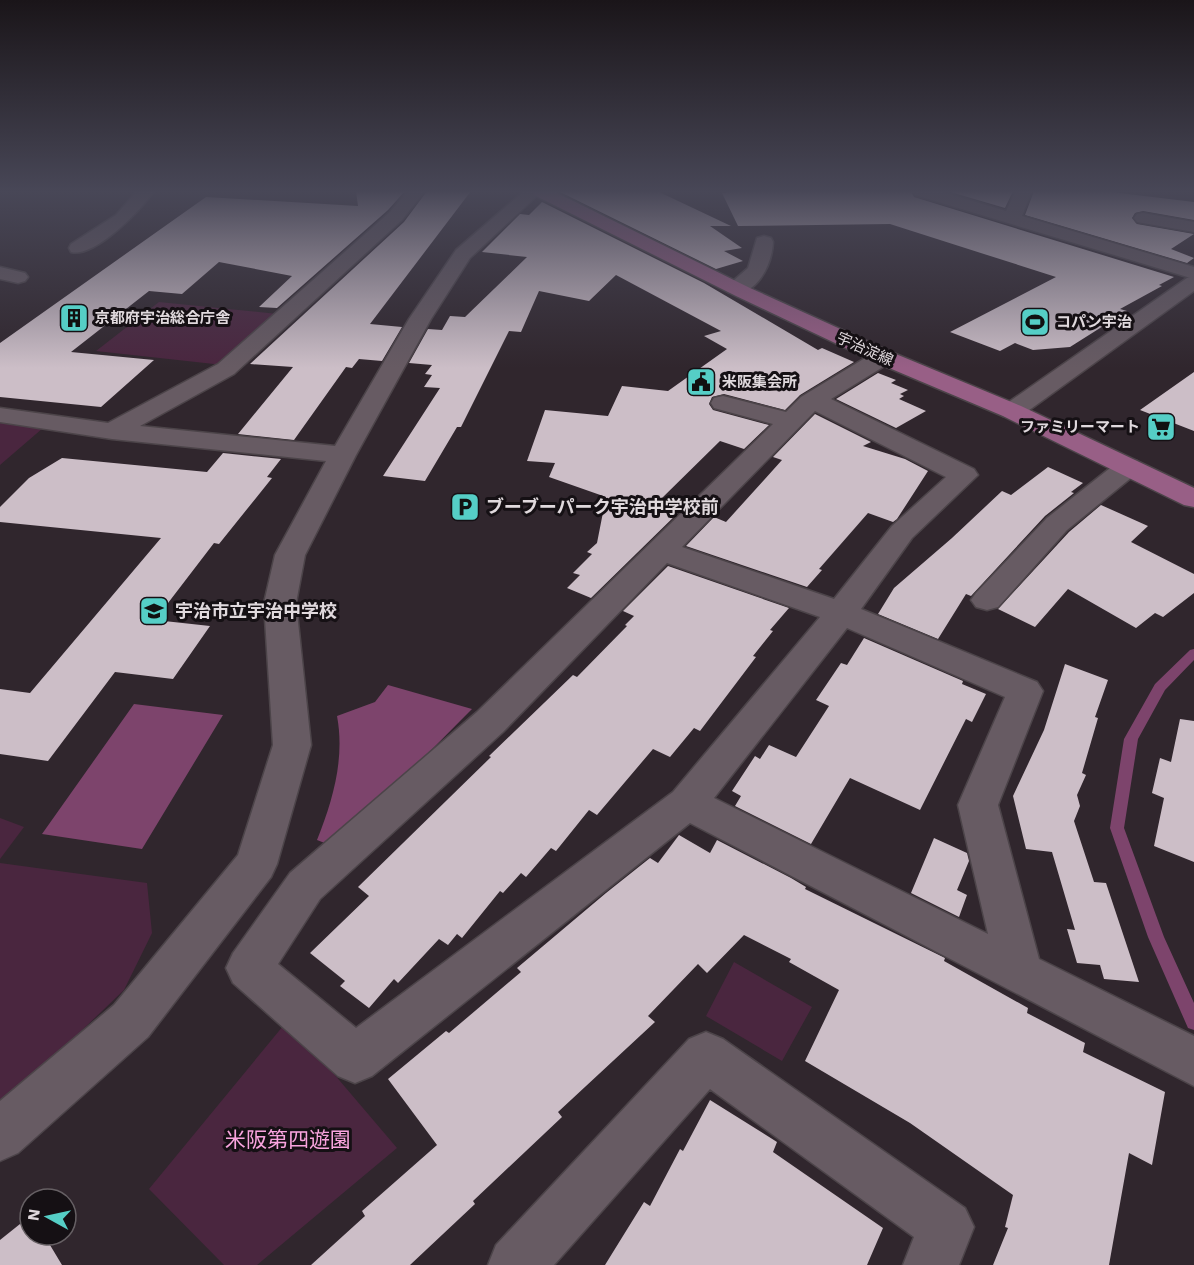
<svg xmlns="http://www.w3.org/2000/svg" width="1194" height="1265" font-family="'Work Sans','Noto Sans JP',sans-serif">
	<style>
		.green { fill: #4a263f }
		.water { fill: #7d446c }
		.lines { fill: none; stroke-linecap: round; stroke-linejoin: round }
		.stream { fill: #7d446c; fill-rule: evenodd }
		.building { fill: #ccbec7 }
		.street-casing { stroke: #4c4449; stroke-width: 3 }
		.secondary-casing { stroke: #4c4449; stroke-width: 3 }
		.primary-casing { stroke: #4c4449; stroke-width: 3 }
		.street { fill: #675b63; fill-rule: evenodd }
		.secondary { fill: #675b63; fill-rule: evenodd }
		.primary { fill: #985f86; fill-rule: evenodd }
		.labels { text-anchor: middle; stroke-width: 6; stroke-linejoin: round; paint-order: stroke }
		.far-poi-label { font-size: 15px; font-weight: bold; fill: #e0d9dd; stroke: #151014; text-anchor: start }
		.far-street-label { font-size: 15px; fill: #e0d9dd; stroke: #151014 }
		.poi-label { font-size: 18px; font-weight: bold; fill: #e0d9dd; stroke: #151014; text-anchor: start }
		.near-park-label { font-size: 21px; fill: #f9a4de; stroke: #151014 }
	</style>
	<rect width="100%" height="100%" fill="#30262d"/>
	<path class="green" d="M159 302 278 314 223 365 96 351Z
		M0 422 43 428 0 465Z
		M0 818 24 827 0 859Z
		M0 863 147 883 152 933 124 990 29 1081 0 1104Z
		M734 962 812 1007 782 1061 706 1016Z
		M288 1020 397 1148 257 1265H224L149 1189Z"/>
	<path class="water" d="M388 685 472 709 335 847 317 840C333 800 345 758 337 716L375 702Z
		M134 704 223 715 142 849 42 834Z"/>
	<g class="lines">
		<path class="stream" d="M1194 649V660L1165 690 1138 739 1124 828 1164 937 1194 1003V1030L1188 1028 1148 937 1110 828 1124 739 1155 684 1190 650Z"/>
	</g>
	<path class="building" d="M356 191H405L388 210 277 308 259 307 292 276 219 262 182 294 149 291 71 352 154 360 101 407 0 397V343L206 197 358 206Z
		M427 191H471L370 324 402 327 382 361 359 359 352 368 346 367 294 440 238 434 293 367 250 364 404 222Z
		M558 191H657L731 226H710L742 248 724 251 743 261 716 269Z
		M747 191H911L914 197 1174 277 1159 285 1162 286 1120 309 1127 311 1070 347 1033 350 1015 343 1000 351 950 332 1056 277 890 224 738 226 722 193Z
		M947 191H1013L1005 208Z
		M1034 191H1103L1194 202V220L1143 211 1135 213 1132 218 1137 224 1194 234 1171 249 1194 258 1187 263 1025 215Z
		M542 202 704 283 818 350 822 348 854 362 800 395 785 410 724 394 712 397 709 404 713 410 769 425 744 449 720 441 661 499 684 507 591 598 567 588 580 575 573 573 592 554 587 552 597 543 606 497 549 477 555 463 527 461 545 410 608 416 622 386 668 391 727 349 704 336 721 331 616 275 589 301 539 291 521 332 509 331 461 427H457L425 481 383 476 440 388 424 387 432 375 425 374 432 365 409 363 428 329 442 330 450 316 465 317 527 257 482 252 520 214 529 215Z
		M1194 372V431L1140 410Z
		M878 373 896 380 891 383 908 390 900 394 904 396 899 399 926 411 896 428 836 399Z
		M815 414 871 442 863 446 905 459 928 471 897 519 893 522 868 513 819 569 822 570 807 587 686 546 714 517 726 522 782 460 773 457Z
		M223 453 281 459 267 477 272 478 219 544 214 543 155 620 210 626 173 679 115 672 48 761 0 754V689L30 693 161 538 0 522V507L29 478 62 458 207 472Z
		M1048 467 1083 483 1071 492 1074 493 1045 516 971 596 966 594 938 639 878 614 894 588 952 538 1002 491 1011 495Z
		M1101 505 1148 526 1131 542 1194 574V593L1163 617 1155 613 1136 628 1068 589 1035 627 998 609 1069 532Z
		M668 566 789 608 770 630 773 631 753 656 756 657 700 731 694 728 670 757 653 749 597 815 589 810 556 851 551 848 526 877 521 873 503 893 500 891 462 938 457 934 448 945 439 939 398 983 394 979 369 1008 340 986 345 981 310 953 369 896 358 887 491 757 489 756 573 675 577 677 627 626 625 625 634 616 623 611Z
		M864 638 963 681 962 684 986 694 972 722 966 719 920 810 850 778 811 844 735 806 741 796 732 791 755 756 760 759 769 745 796 757 829 706 816 700 841 663 847 665Z
		M1065 664 1108 680 1095 717 1098 718 1082 773 1086 775 1077 795 1080 806 1074 821 1094 882 1106 883 1139 982 1104 979 1100 965 1077 963 1067 929 1075 930 1052 852 1026 849 1013 796 1044 730Z
		M1180 719 1194 721V862L1154 846 1164 798 1152 793 1160 758 1171 762Z
		M679 835 710 853 717 840 791 878 806 887 805 889 945 958 944 961 1028 1008 1027 1013 1085 1043 1083 1052 1165 1092 1152 1165 1129 1153 1109 1265H993L1008 1228 1005 1227 1013 1195 910 1123 805 1061 839 990 789 962 791 959 744 935 707 973 698 964 648 1016 655 1022 558 1112 562 1117 473 1201 475 1204 410 1265H311L365 1216 362 1211 437 1145 388 1079 446 1031 449 1033 521 972 517 968 606 893 650 858 658 863Z
		M934 838 967 853 969 861 957 890 967 895 959 917 911 893Z
		M710 1100 777 1142 773 1152 883 1228 867 1265H605L644 1202 650 1206 680 1149 683 1151Z
		M30 1216V1235H44L62 1265H0V1240Z"/>
	<g class="lines">
		<g class="street-casing">
			<path id="street" d="M137 191H154C141 210 95 258 71 252L69 248 71 244 116 215Z
				M408 191H425L402 220 234 374 140 426 335 446 409 319 456 250 524 191H542L470 258 431 319 356 455 305 555 296 603 311 745 277 864 271 877 148 1037 18 1153 0 1161V1101L114 1005 238 855 273 745 264 603 275 555 326 461 112 439 0 422V408L108 423 218 364 390 212Z
				M913 191H939L1006 211 1016 191H1032L1022 216 1194 267V279L915 195Z
				M1143 213 1194 222V232L1137 222 1134 218 1137 214Z
				M764 236 771 238 773 242C772 265 756 299 728 292L725 288 748 268 757 238Z
				M0 267 25 273 28 277 25 281 18 283 0 279Z
				M883 350 891 352 894 357 891 362 831 399 974 469 978 475 912 538 861 609 1037 682 1043 691 998 805 1039 959 1194 1036V1086L690 823 372 1076 355 1083 338 1076 233 983 226 968 233 953 290 873 477 712 773 424 714 408 711 403 714 398 723 396 786 412 801 397 875 352ZM815 411 946 477 892 526 834 599 682 547ZM667 563 820 617 673 792 356 1028 278 964 320 899 503 732ZM847 628 1005 697 958 805 988 934 714 798Z
				M1128 459 1137 461 1141 467 1137 473 1067 530 998 607 987 610 976 607 971 600 976 593 1047 518 1119 461Z
				M706 1032 723 1039 965 1208 974 1227 959 1265H903L914 1237 710 1089 554 1265H488L496 1245 689 1039Z"/>
		</g>
		<g class="secondary-casing">
			<path id="secondary" d="M1194 276V291L1021 416 1012 418 1003 416 1000 411 1003 406 1187 278Z"/>
		</g>
		<g class="primary-casing">
			<path id="primary" d="M532 191H553L750 288 891 352 1021 406 1194 488V507L1184 505 1003 416 875 362 736 296 534 195Z"/>
		</g>
		<use href="#street" class="street"/>
		<use href="#secondary" class="secondary"/>
		<use href="#primary" class="primary"/>
	</g>
	<linearGradient id="sky" x2="0" y2="1"><stop stop-color="#1a1519"/><stop offset="0.52" stop-color="#484757"/><stop offset="1" stop-color="#484757" stop-opacity="0"/></linearGradient>
	<rect width="1194" height="368" fill="url(#sky)"/>
	<defs>
		<g id="building-square" transform="scale(1.5)"><rect x="-9" y="-9" width="18" height="18" rx="4" fill="#55cec6" stroke="#151014"/><path d="M-4-6H4V6H1V3H-1V6H-4ZM-2.5-4.3h1.7v1.8h-1.7ZM.8-4.3h1.7v1.8H.8ZM-2.5-1h1.7V.8h-1.7ZM.8-1h1.7V.8H.8Z" fill="#111"/></g>
		<g id="stadium-square" transform="scale(1.5)"><rect x="-9" y="-9" width="18" height="18" rx="4" fill="#55cec6" stroke="#151014"/><path d="M0-5a6.5 5 0 1 0 0 10a6.5 5 0 1 0 0-10ZM-3.5-1.8h7v3.6h-7Z" fill="#111"/></g>
		<g id="civic-square" transform="scale(1.5)"><rect x="-9" y="-9" width="18" height="18" rx="4" fill="#55cec6" stroke="#151014"/><path d="M-.6-6.5H3V-4.5H.6V-3L4-1V1h2V6H-6V1h2V-1L-.6-3ZM-1.2 2.5V6h2.4V2.5Z" fill="#111"/></g>
		<g id="supermarket-square" transform="scale(1.5)"><rect x="-9" y="-9" width="18" height="18" rx="4" fill="#55cec6" stroke="#151014"/><path d="M-6-5.5h2.5l.6 2H6L4.5 2H-2.5L-4.4-4H-6ZM-1.5 3.2a1.3 1.3 0 1 0 .1 0ZM3 3.2a1.3 1.3 0 1 0 .1 0Z" fill="#111"/></g>
		<g id="parking-square" transform="scale(1.5)"><rect x="-9" y="-9" width="18" height="18" rx="4" fill="#55cec6" stroke="#151014"/><path d="M-3.5-5.5H1a3.5 3.5 0 0 1 0 7H-1V5.5H-3.5ZM-1-3.4V-.6H.8a1.4 1.4 0 0 0 0-2.8Z" fill="#111"/></g>
		<g id="school-square" transform="scale(1.5)"><rect x="-9" y="-9" width="18" height="18" rx="4" fill="#55cec6" stroke="#151014"/><path d="M0-5L7-2L0 1L-7-2ZM-4 1L0 2.5L4 1V4Q0 6-4 4Z" fill="#111"/></g>
	</defs>
	<g fill-rule="evenodd">
		<use href="#building-square" x="74" y="318"/>
		<use href="#stadium-square" x="1035" y="322"/>
		<use href="#civic-square" x="701" y="382"/>
		<use href="#supermarket-square" x="1161" y="427"/>
		<use href="#parking-square" x="465" y="507"/>
		<use href="#school-square" x="154" y="611"/>
	</g>
	<g class="labels">
		<g class="far-poi-label">
			<text x="95" y="323">京都府宇治総合庁舎</text>
			<text x="1056" y="327">コパン宇治</text>
			<text x="722" y="387">米阪集会所</text>
			<text x="1140" y="432" text-anchor="end">ファミリーマート</text>
		</g>
		<g class="far-street-label">
			<text transform="translate(865 349) rotate(24)" y="5">宇治淀線</text>
		</g>
		<g class="poi-label">
			<text x="486" y="513">ブーブーパーク宇治中学校前</text>
			<text x="175" y="617">宇治市立宇治中学校</text>
		</g>
		<g class="near-park-label">
			<text x="288" y="1147">米阪第四遊園</text>
		</g>
	</g>
	<g transform="translate(48 1217) rotate(278)"><circle r="28" fill="#151014" stroke="#666064" stroke-width="1.5"/>
	<path d="M0-4.5L10 22L0 15L-10 22Z" fill="#55cec6"/>
	<text y="-9" font-size="16" font-weight="bold" text-anchor="middle" fill="#e0d9dd">N</text>
	</g>
</svg>
